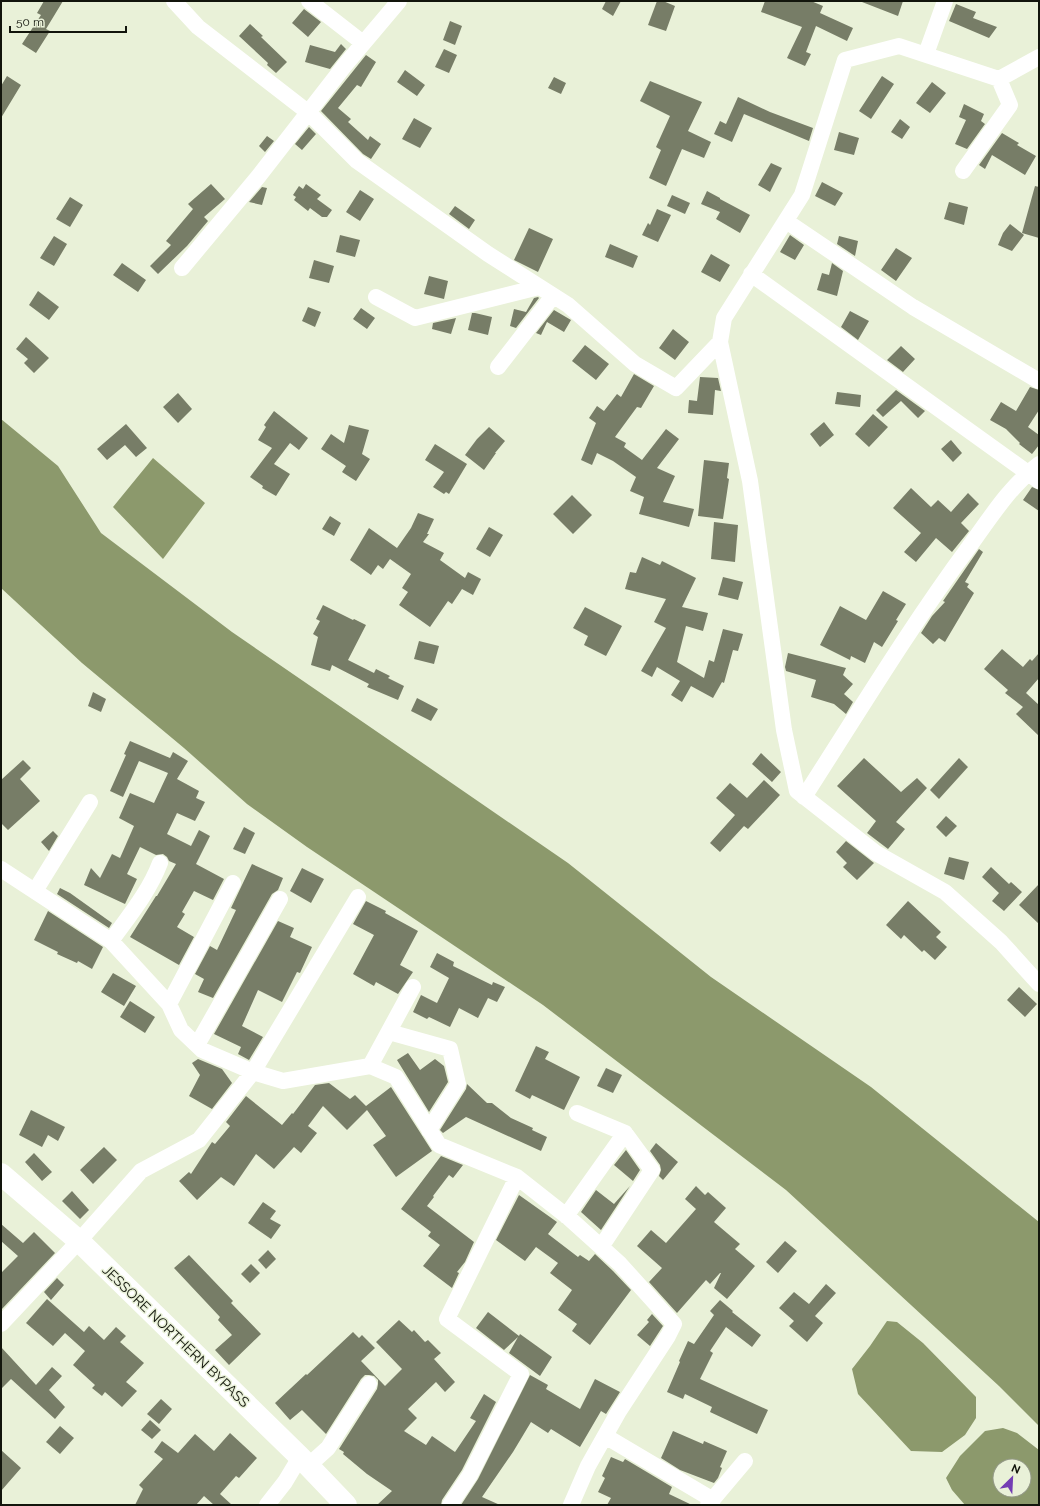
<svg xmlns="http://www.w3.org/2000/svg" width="1040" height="1506" font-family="Raleway,sans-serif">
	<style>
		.water { fill: #8c996c; fill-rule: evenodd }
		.building { fill: #777d67 }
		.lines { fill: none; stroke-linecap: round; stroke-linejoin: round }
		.minor { stroke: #fff; stroke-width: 16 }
		.highway { stroke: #fff; stroke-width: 22 }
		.labels { text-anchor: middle; stroke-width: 3; stroke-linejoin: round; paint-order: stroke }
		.street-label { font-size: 14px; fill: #12150c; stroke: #e9f1d8 }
	</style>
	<rect width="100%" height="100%" fill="#e9f1d8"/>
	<path class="water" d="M1 419 58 466 101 533 232 632 568 863 711 977 871 1087 1039 1222V1426L999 1386 786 1190 543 1005 307 847 247 804 184 748 82 663 1 588Z
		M153 458 205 503 163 559 113 507Z
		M887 1321 897 1322 923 1343 976 1397V1418L965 1435 942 1452 911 1451 858 1394 852 1369 870 1346Z
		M1003 1428 1017 1433 1039 1450V1505H965L952 1490 946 1478 960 1456 985 1431ZM1000 1466H1024V1490H1000Z"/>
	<path class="building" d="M44 1H63L46 29 50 31 36 53 22 44 41 15 37 13Z
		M606 1H621L613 16 602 9Z
		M657 1H663L675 6 666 31 648 25Z
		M765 1H811L823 6 820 13 853 28 847 41 816 26 806 52 811 54 805 66 787 58 802 27 761 12Z
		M863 1H903L898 16 862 2Z
		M956 4 976 12 973 18 997 27 989 38 949 21Z
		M304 9 321 22 308 37 292 23Z
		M450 21 462 26 455 45 443 40Z
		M250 24 263 36 261 37 287 62 276 73 267 65 268 63 239 36Z
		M341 44 346 49 330 69 305 62 310 45 335 52Z
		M444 49 457 55 449 73 435 67Z
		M366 55 376 62 361 87 357 85 338 108 351 119 348 122 368 140 370 136 381 144 371 159 363 154 321 111Z
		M405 70 425 85 417 96 397 82Z
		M7 76 21 85 1 118V86Z
		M882 76 894 84 871 119 859 111Z
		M554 77 566 83 561 94 548 88Z
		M650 81 702 102 688 131 711 142 704 158 682 149 666 186 649 178 661 150 656 147 670 116 640 101Z
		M932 82 946 93 930 113 916 103Z
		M738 97 770 112 813 128 809 141 744 114 732 142 714 134 720 121 726 124Z
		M964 104 984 114 981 121 985 124 967 149 955 144 966 120 959 117Z
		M414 118 432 128 420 148 402 139Z
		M900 119 910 127 902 139 891 132Z
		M309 127 316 134 302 150 295 144Z
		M839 132 859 138 854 155 834 150Z
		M1002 133 1019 143 1017 145 1036 156 1025 175 992 155 985 169 979 165Z
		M267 136 274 141 265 152 259 146Z
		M771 163 782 168 770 192 758 185Z
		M822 182 843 193 835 206 815 196Z
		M211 184 225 199 204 217 208 221 187 246 158 274 150 266 171 245 166 241 193 209 188 204Z
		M306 184 321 195 317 199 332 210 327 217H322L310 208 308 211 294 200 296 197 293 195 299 186 303 189Z
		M1035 186 1039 187V238L1022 233Z
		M262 187 267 188 262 205 249 202Z
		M360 190 374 199 360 221 346 212Z
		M707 191 720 198V199L750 215 740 233 716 219 720 212 701 204Z
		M672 195 690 203 685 214 667 206Z
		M70 197 83 205 70 227 56 219Z
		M949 202 968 207 964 225 944 219Z
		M455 206 475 220 469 229 449 214Z
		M657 209 671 215 658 242 642 235 648 223 650 225Z
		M1010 224 1024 235 1012 251 998 245 1003 233Z
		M529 228 553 239 538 272 514 260Z
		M340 235 360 240 355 257 336 252Z
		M790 235 804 245 795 260 780 252Z
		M54 236 67 244 54 266 40 258Z
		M839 236 858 241 855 256 837 244Z
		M610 244 638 256 633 268 605 257Z
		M896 248 912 258 896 281 881 270Z
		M711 254 730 265 720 282 701 272Z
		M314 260 334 266 329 283 309 278Z
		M122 263 146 280 138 292 113 275Z
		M832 263 843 271 837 296 817 290 822 273 829 275Z
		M429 276 448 281 444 299 424 294Z
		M38 291 59 307 49 320 29 305Z
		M538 297 539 298 516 328 510 326 514 309 526 312 534 298Z
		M308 307 321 312 315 327 302 321Z
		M361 308 375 318 367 329 353 319Z
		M554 310 571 320 564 332 547 322 541 335 536 333Z
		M850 311 869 321 858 340 841 327Z
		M472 313H475L492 317 488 335 468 330Z
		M456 318 451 334 432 329 433 323Z
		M673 329 689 342 675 360 659 348Z
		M26 337 49 358 34 373 24 363 28 359 16 349Z
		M585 345 609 364 596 380 572 361Z
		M901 346 915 359 903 372 887 360Z
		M634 374 654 386 641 408 637 407 615 437 626 443 624 447 642 460 666 429 679 439 657 468 675 476 663 502 694 509 689 527 639 514 644 497 630 491 636 477 613 461 597 453 592 465 581 460 596 423 589 418 597 406 604 411 617 394 621 397Z
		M700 377 718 378 721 391 715 390 713 415 688 413 689 400 697 401Z
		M1030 387 1039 390V410L1028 427 1039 435V445L1032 454 1019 444 1020 443 1006 429 990 420 1001 402 1016 411Z
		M896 390 925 411 918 418 901 401 883 417 876 410Z
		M837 392 861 395 860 407 835 404Z
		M178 393 192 409 178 423 163 407Z
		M274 411 308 438 299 450 290 443 274 464 290 474 276 496 262 488 263 486 250 477 272 448 258 440 266 427 264 425Z
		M873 414 888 427 869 447 855 434Z
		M824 422 834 435 820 447 810 434Z
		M126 424 147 448 136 457 125 445 107 460 97 449Z
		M349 425 369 430 362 454 370 459 356 481 342 472 346 466 321 449 331 434 344 443Z
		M489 427 505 441 495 453H496L484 470 465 455 477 439Z
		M951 440 962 453 953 462 941 449Z
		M435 444 467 464 449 494 446 492 444 494 433 487 444 472 425 460Z
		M704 460 729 463 727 478 729 479 723 519 698 516Z
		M1032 487 1039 490V511L1023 500Z
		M911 488 931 507 938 500 951 512 968 493 979 504 961 523 969 531 952 552 936 538 916 562 904 552 921 533 893 508Z
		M572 495 592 515 573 534 553 514Z
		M418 513 434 519 427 534H429L423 542 444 553 440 560 465 578 468 572 481 579 473 595 462 589 452 604 448 601 430 627 399 605 408 592 402 588 411 574 390 559 383 569 378 565 371 575 350 560 369 528 397 548 411 528Z
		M330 516 341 523 334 536 322 529Z
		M714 522 738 525 735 562 711 559Z
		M489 527 503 535 490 557 476 549Z
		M979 549 983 552 965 582 969 584 967 587 974 593 945 642 939 638 933 644 921 633 932 616 945 602 943 601Z
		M642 557 660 565 662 561 696 578 682 607 708 613 703 631 686 626 677 662 704 678 709 660 714 662 723 629 743 634 738 651 733 650 724 683 722 682 713 698 691 686 682 702 671 695 680 681 657 667 652 677 641 671 666 628 654 622 666 599 625 589 630 572 636 573Z
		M723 577 743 582 738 600 718 595Z
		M883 591 906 604 896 620 898 621 882 647 874 642 865 663 851 656 850 660 820 645 840 606 866 620Z
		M323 605 353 620 354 619 366 625 348 660 374 673 376 669 390 676 388 678 404 686 398 700 367 687 369 684 332 665 330 671 311 665 318 637 313 634 320 621 316 619Z
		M585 607 622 626 606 656 584 645 588 636 573 628Z
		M419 641 439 646 434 664 414 659Z
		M1002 649 1023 667 1030 659 1032 661 1039 653V678L1026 693 1039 705V736L1016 714 1023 707 1005 693 1008 690 984 669Z
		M788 653 846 668 843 675 853 684 844 694 853 702 846 714 834 704 811 697 816 680 786 671 785 667Z
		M93 692 106 699 101 712 88 706Z
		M417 698 438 709 431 721 411 711Z
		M130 741 170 758 173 752 188 761 177 779 199 791 196 798 205 802 195 821 177 813 167 834 191 846 199 830 210 836 196 864 224 879 213 900 194 891 182 912 185 914 177 927 194 937 179 965 130 937 156 896H157L176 864 169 861 167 857 163 854 156 855 140 847 127 874 137 879 125 904 84 885 91 868 100 878 112 854 120 858 134 826 119 818 130 793 154 803 168 773 139 761 123 797 110 791 126 755 124 754Z
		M761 753 781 772 772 782 752 764Z
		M864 758 901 792 917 778 927 788 896 822 905 829 888 849 867 833 876 821 837 786Z
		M959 758 968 767 939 799 930 790Z
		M23 760 31 768 20 779 40 801 8 830 1 823V780Z
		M764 780 780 795 748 829 744 826 720 852 710 843 735 815 716 798 730 783 747 798Z
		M946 816 957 826 946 837 936 827Z
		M244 827 255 833 245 854 233 849Z
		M53 831 58 836 49 851 41 842Z
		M846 841 874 863 857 880 843 867 847 863 836 852Z
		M949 857 969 862 964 880 944 874Z
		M252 864 283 878 278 890 272 894 213 998 198 992 204 979 195 974 210 946 217 950 236 910 231 908Z
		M991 867 1009 884 1011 882 1022 892 1004 911 992 901 999 893 982 877Z
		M302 868 324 879 311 903 290 891Z
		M1039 884V924L1019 905Z
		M60 888 70 893 112 923 109 928 57 894Z
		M366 901 386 911 385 913 418 931 400 965 413 972 398 994 376 982 374 986 353 974 374 935 353 924Z
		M908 901 941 932 936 937 947 947 935 960 924 950 922 952 904 935 901 939 886 925Z
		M48 911 103 947 92 969 78 961 77 963 57 954 58 952 34 940Z
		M278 921 294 928 290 937 312 947 300 973 297 972 282 1002 258 990 242 1026 263 1037 249 1060 238 1054 241 1047 214 1034Z
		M437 953 454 962 453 966 492 985 493 982 505 987 497 1002 488 998 478 1018 459 1008 450 1027 429 1017 427 1019 413 1012 421 995 437 1003 449 978 430 967Z
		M113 973 136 986 124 1006 101 992Z
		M1019 987 1037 1004 1025 1017 1007 1000Z
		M130 1001 155 1017 145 1033 120 1017Z
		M536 1046 549 1052 545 1059 580 1077 564 1110 532 1095 530 1099 515 1091Z
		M408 1053 420 1070 435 1059 444 1066 448 1082 429 1112 397 1060Z
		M198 1059 222 1069 232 1083 212 1109 189 1096 200 1075 192 1063Z
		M606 1068 622 1075 613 1093 597 1086Z
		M329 1083 350 1099 355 1095 366 1106 391 1087 432 1151 396 1177 373 1145 386 1136 367 1110 347 1130 323 1106 308 1126 317 1133 301 1153 294 1147 274 1169 256 1154 234 1186 221 1177 197 1200 179 1181 189 1172 191 1174 212 1142 215 1144 230 1126 226 1122 246 1096 282 1125 292 1113 293 1114 315 1085Z
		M467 1084 487 1103H492L511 1118 533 1128 532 1130 547 1137 541 1151 466 1117 443 1133 440 1130 466 1089Z
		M31 1110 65 1127 58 1141 48 1135 42 1147 19 1135Z
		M656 1143 678 1162 663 1180 659 1176 661 1170 660 1165 650 1151Z
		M104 1147 117 1160 93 1184 80 1170Z
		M626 1150 640 1170 633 1181 614 1165Z
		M34 1153 52 1172 42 1181 25 1162Z
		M441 1156 463 1165 453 1178 449 1175 433 1196 434 1197 427 1206 474 1242 465 1262 457 1272 459 1273 452 1288 423 1266 440 1245 428 1236 431 1232 401 1209Z
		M630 1186 601 1230 581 1212 596 1190 614 1204Z
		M696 1186 705 1195 708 1192 726 1208 714 1222 740 1244 735 1249 755 1266 727 1299 714 1288 721 1273H720L710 1284 706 1280 677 1313 649 1282 662 1268 637 1246 651 1230 666 1243 696 1209 685 1199Z
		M72 1191 89 1210 80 1219 62 1201Z
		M519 1195 557 1222 548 1234 578 1257 580 1255 589 1261 595 1254 613 1271 631 1290 590 1345 572 1331 577 1324 558 1310 572 1290 550 1273 558 1263 536 1247 525 1261 496 1240Z
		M263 1202 276 1211 270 1219 281 1225 271 1239 248 1223Z
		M1 1224 23 1243 34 1232 55 1253 1 1310V1273L18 1256 1 1241Z
		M785 1241 797 1251 778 1273 766 1262Z
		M268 1250 276 1259 266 1269 258 1260Z
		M189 1255 233 1301 231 1303 261 1334 229 1365 215 1350 232 1335 218 1320 220 1317 174 1268Z
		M251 1264 260 1273 250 1283 241 1274Z
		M57 1278 64 1285 51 1300 44 1292Z
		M826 1284 836 1293 815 1316 823 1323 807 1342 789 1326 794 1321 779 1308 794 1292 809 1304Z
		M47 1299 84 1332 89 1326 104 1340 116 1327 126 1336 120 1342 144 1363 126 1382 137 1391 122 1407 105 1392 102 1396 92 1388 95 1385 73 1365 85 1351 65 1333 53 1346 26 1323Z
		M720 1300 733 1311 732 1312 761 1335 752 1347 726 1327 710 1351 713 1353 700 1379 768 1410 757 1434 710 1412 712 1407 685 1394 683 1399 667 1392 680 1362 679 1361 688 1341 694 1344 714 1315 710 1311Z
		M488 1312 519 1336 520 1334 552 1357 540 1376 509 1353 518 1337 504 1350 476 1328Z
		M652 1314 663 1326 650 1346 637 1335 649 1322 647 1320Z
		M399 1320 412 1332 414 1330 425 1342 428 1340 441 1353 434 1359 455 1382 445 1392 436 1382 408 1409 417 1418 404 1431 426 1445 432 1436 455 1452 476 1421 470 1418 484 1394 496 1402 462 1470 442 1500 441 1505H377L392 1491 367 1474 343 1454 344 1452 339 1449 377 1389 378 1384V1380L374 1376 369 1375H365L361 1379 326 1434 302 1410 290 1420 275 1403 306 1374 307 1375 353 1332 359 1338 362 1335 375 1348 361 1361 385 1386 402 1369 376 1342Z
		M1 1347 36 1385 52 1367 62 1376 49 1390 65 1407 55 1419 11 1379 1 1389Z
		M530 1375 548 1385 546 1389 580 1409 595 1379 620 1392 606 1414 601 1411 580 1447 551 1429 548 1433 531 1422 513 1452 482 1497 500 1505H461L478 1479Z
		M161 1399 172 1409 159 1424 147 1414Z
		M150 1420 161 1430 152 1439 141 1430Z
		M60 1426 74 1438 60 1454 46 1442Z
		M673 1431 703 1444 704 1441 727 1451 720 1467 722 1468 718 1478 714 1483 680 1470 661 1458Z
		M230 1433 257 1458 239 1478 236 1476 220 1494 232 1505H214L204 1496 196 1505H135L143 1489 139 1485 163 1459 154 1452 162 1441 178 1453 195 1434 214 1451Z
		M1 1450 21 1468 1 1491Z
		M611 1457 623 1462 625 1459 672 1487 669 1494 692 1505H607L611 1498 598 1492 605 1478 602 1476Z"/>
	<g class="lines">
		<path class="minor" d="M174 1 198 27 309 113 357 161 488 254 568 305 635 364 676 388 720 342
			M309 1 363 43
			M926 54 945 1
			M1039 57 999 79 899 46 845 60 802 195 724 318 720 342 750 481 784 730 797 791 876 853 945 892 1001 942 1039 984
			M963 171 1010 105 999 79
			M786 221 913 307 1039 381
			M182 268 258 177 345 65 399 1
			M751 274 1039 481
			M376 297 415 318 539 287
			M498 367 553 296
			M804 797C858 713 910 627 969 547 990 518 1010 486 1039 464
			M1 869 111 941 169 1004 181 1030 202 1050 253 1072 283 1081 370 1066 396 1077 439 1145 517 1177 569 1218 620 1264 674 1324 668 1336 619 1411 588 1466 571 1505
			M35 891 90 802
			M111 941C129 916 149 892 160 863
			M169 1004 233 883
			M389 1032 450 1049 458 1084 429 1130
			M197 1045 280 899
			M370 1066 413 987
			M577 1113 625 1133 652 1170 601 1247
			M566 1216 625 1133
			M1 1324 79 1241 141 1171 199 1140 253 1072 358 897
			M605 1436 713 1500
			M308 1466 328 1448 369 1384
			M267 1505 285 1482 300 1457
			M450 1505 470 1475 521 1374 447 1319 517 1177
			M708 1505 745 1461"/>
		<path class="highway" d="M1 1174 79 1241 300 1457 346 1505"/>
	</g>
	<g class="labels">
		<g class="street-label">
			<text transform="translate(176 1336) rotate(44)" y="5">JESSORE NORTHERN BYPASS</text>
		</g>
	</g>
	<rect width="1040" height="1506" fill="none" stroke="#12150c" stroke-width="4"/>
	<g transform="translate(1012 1478) rotate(24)"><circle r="19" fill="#e9f1d8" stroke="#939986"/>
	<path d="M0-3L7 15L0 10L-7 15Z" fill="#733db3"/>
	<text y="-6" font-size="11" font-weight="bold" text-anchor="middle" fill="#12150c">N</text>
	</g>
	<path d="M10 26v6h116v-6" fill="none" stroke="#12150c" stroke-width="2"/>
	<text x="16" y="26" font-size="12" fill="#12150c" stroke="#e9f1d8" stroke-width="3" paint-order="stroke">50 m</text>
</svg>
